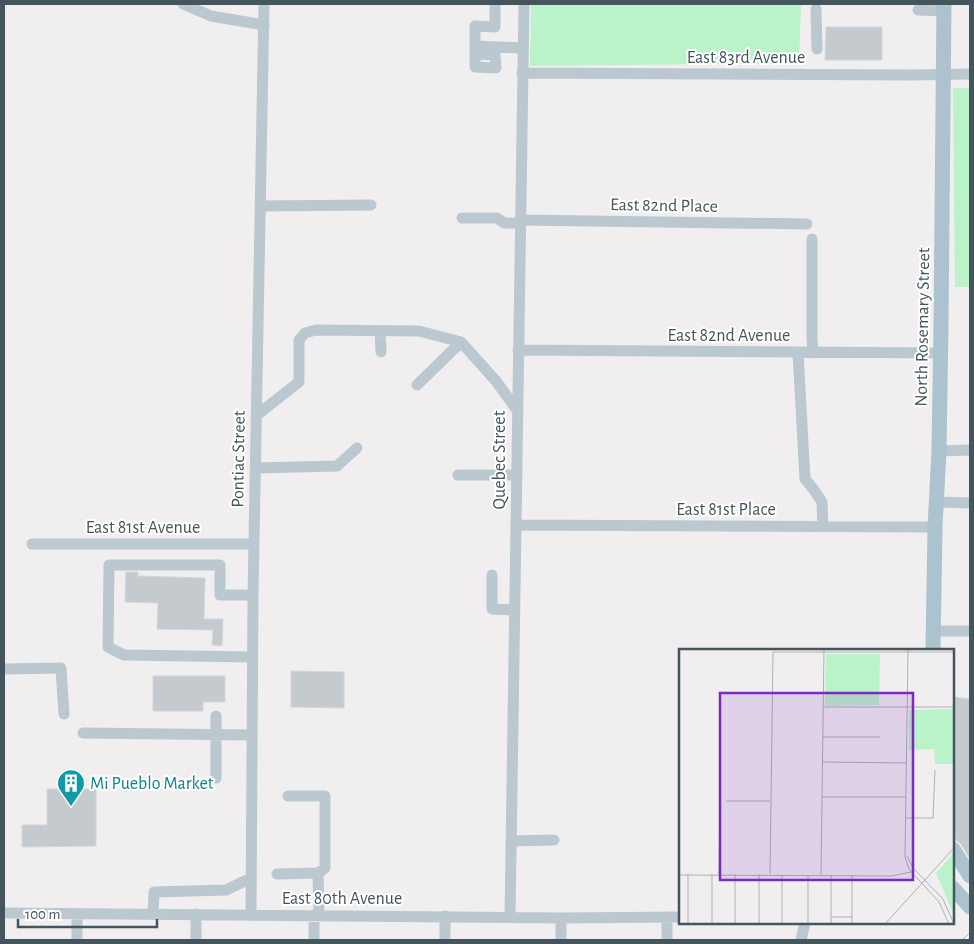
<svg xmlns="http://www.w3.org/2000/svg" width="974" height="944" font-family="'Alegreya Sans',sans-serif">
	<style>
		.green { fill: #baf2c9 }
		.building { fill: #c5cacf; stroke: #d2d6db }
		.lines { fill: none; stroke-linecap: round; stroke-linejoin: round }
		.minor { stroke: #bbc8cf; stroke-width: 11 }
		.major { stroke: #acc2cf; stroke-width: 15 }
		.rail-casing { stroke: #b0b5ba; stroke-width: 4.5 }
		.rail { stroke: #fff; stroke-width: 2.5; stroke-dasharray: 8; stroke-linecap: butt }
		.labels { text-anchor: middle; stroke-width: 4; stroke-linejoin: round; paint-order: stroke }
		.street-label { font-size: 18px; fill: #45555d; stroke: #fff }
		.culture-label { font-size: 18px; fill: #0d838f; stroke: #fff; text-anchor: start }
		.inset-road { fill: none; stroke: #acb1b5; stroke-width: 1 }
		.view { fill: #7b2cbf; fill-opacity: 0.15; stroke: #7b2cbf; stroke-width: 2.5 }
		.inset-edge { fill: none; stroke: #45555d; stroke-width: 2.5 }
	</style>
	<rect width="100%" height="100%" fill="#f1eeef"/>
	<path class="green" d="M531 4H801L799 63 530 66Z
		M953 88H970V287H955Z"/>
	<path class="building" d="M826 27H882V60H825Z
		M126 572H138V576L205 578 204 619H223L222 646 212 645 213 630 157 629 158 603 125 602Z
		M291 671 344 672V708L291 707Z
		M153 676H225V702H203V711H153Z
		M953 697 970 699V859L961 844 956 840 953 833Z
		M47 789H96V846L22 847V825H47Z"/>
	<g class="lines">
		<path class="minor" d="M183 4 211 16 264 25
			M495 4V27L475 26V46L523 48
			M816 9 817 49
			M918 10 944 11
			M475 46V67L496 68 495 55 475 54
			M522 73 912 75 970 74
			M261 206 371 205
			M462 218H497L504 223H521
			M521 220 807 224
			M812 239V337L813 353
			M380 331 381 352
			M518 350 940 353
			M798 353 805 479 814 490 822 502 823 527
			M417 385 461 342
			M257 415 299 382V340L305 333 316 330 419 331 461 342 496 381 517 410
			M939 451 970 450
			M256 468 337 466 357 448
			M458 475H517
			M937 502 970 503
			M516 525 935 527
			M32 544H254
			M492 575V609L514 610
			M933 631H970
			M253 657 124 655 108 647 109 565H220V595H253
			M4 669 61 668 64 714
			M216 716V778
			M83 733 252 735
			M288 796H325V868L318 873
			M511 841 554 840
			M277 874 318 873 319 915
			M4 913 561 918 680 917
			M77 914V940
			M153 914 154 892 226 890 251 878
			M196 914V940
			M251 915 253 595 264 4
			M314 915V940
			M510 917 524 4
			M667 917V940
			M561 918V940
			M445 940V916
			M801 940 805 923"/>
		<path class="major" d="M933 650 935 527 939 451 941 325 944 4
			M953 849 970 876
			M953 888 970 907"/>
		<g class="rail-casing">
			<path id="rail" d="M965 940 970 935"/>
		</g>
		<use href="#rail" class="rail"/>
	</g>
	<defs>
		<g id="building-pin" transform="scale(1.4375)"><path d="M0 17L-7.5 6A9.5 9.5 0 1 1 7.5 6Z" fill="#0f9aa8" stroke="#fff"/><path d="M-4-6H4V6H1V3H-1V6H-4ZM-2.5-4.3h1.7v1.8h-1.7ZM.8-4.3h1.7v1.8H.8ZM-2.5-1h1.7V.8h-1.7ZM.8-1h1.7V.8H.8Z" fill="#fff"/></g>
	</defs>
	<g fill-rule="evenodd">
		<use href="#building-pin" x="71" y="783"/>
	</g>
	<g class="labels">
		<g class="street-label">
			<text x="746" y="63">East 83rd Avenue</text>
			<text transform="translate(664 205) rotate(1)" y="6">East 82nd Place</text>
			<text transform="translate(922 327) rotate(-89)" y="6">North Rosemary Street</text>
			<text x="729" y="341">East 82nd Avenue</text>
			<text transform="translate(238 459) rotate(-89)" y="6">Pontiac Street</text>
			<text transform="translate(499 460) rotate(-90)" y="6">Quebec Street</text>
			<text x="726" y="515">East 81st Place</text>
			<text x="143" y="533">East 81st Avenue</text>
			<text x="342" y="904">East 80th Avenue</text>
		</g>
		<g class="culture-label">
			<text x="90" y="789">Mi Pueblo Market</text>
		</g>
	</g>
	<g transform="translate(679 649)">
		<rect width="275" height="275" fill="#f1eeef"/>
		<path d="M147 5H201L200 56 146 57ZM275 60V115H256L255 100 230 101V61ZM275 204V266L257 224Z" fill="#baf2c9"/>
		<path class="inset-road" d="M229 0 226 208 230 220 260 253 270 275M145 58H275M144 88H201M144 113 228 114M143 148H226M47 152H91M227 169H254L256 121M228 207 234 219 264 250 275 275M9 225V275M40 225 41 152M56 225V275M80 225V275M91 225 94 3H275M0 226 212 227 232 223M103 226V275M142 226 145 0M152 226V275M152 268H173M33 275V225M129 275V226M173 275V226M206 275 275 199"/>
		<path class="view" d="M41 44H234V231H41Z"/>
		<rect width="275" height="275" class="inset-edge"/>
	</g>
	<rect width="974" height="944" fill="none" stroke="#45555d" stroke-width="10"/>
	<path d="M18 919v8h139v-8" fill="none" stroke="#45555d" stroke-width="2.5"/>
	<text x="25" y="919" font-size="15" fill="#45555d" stroke="#ffffff" stroke-width="4" paint-order="stroke">100 m</text>
</svg>
